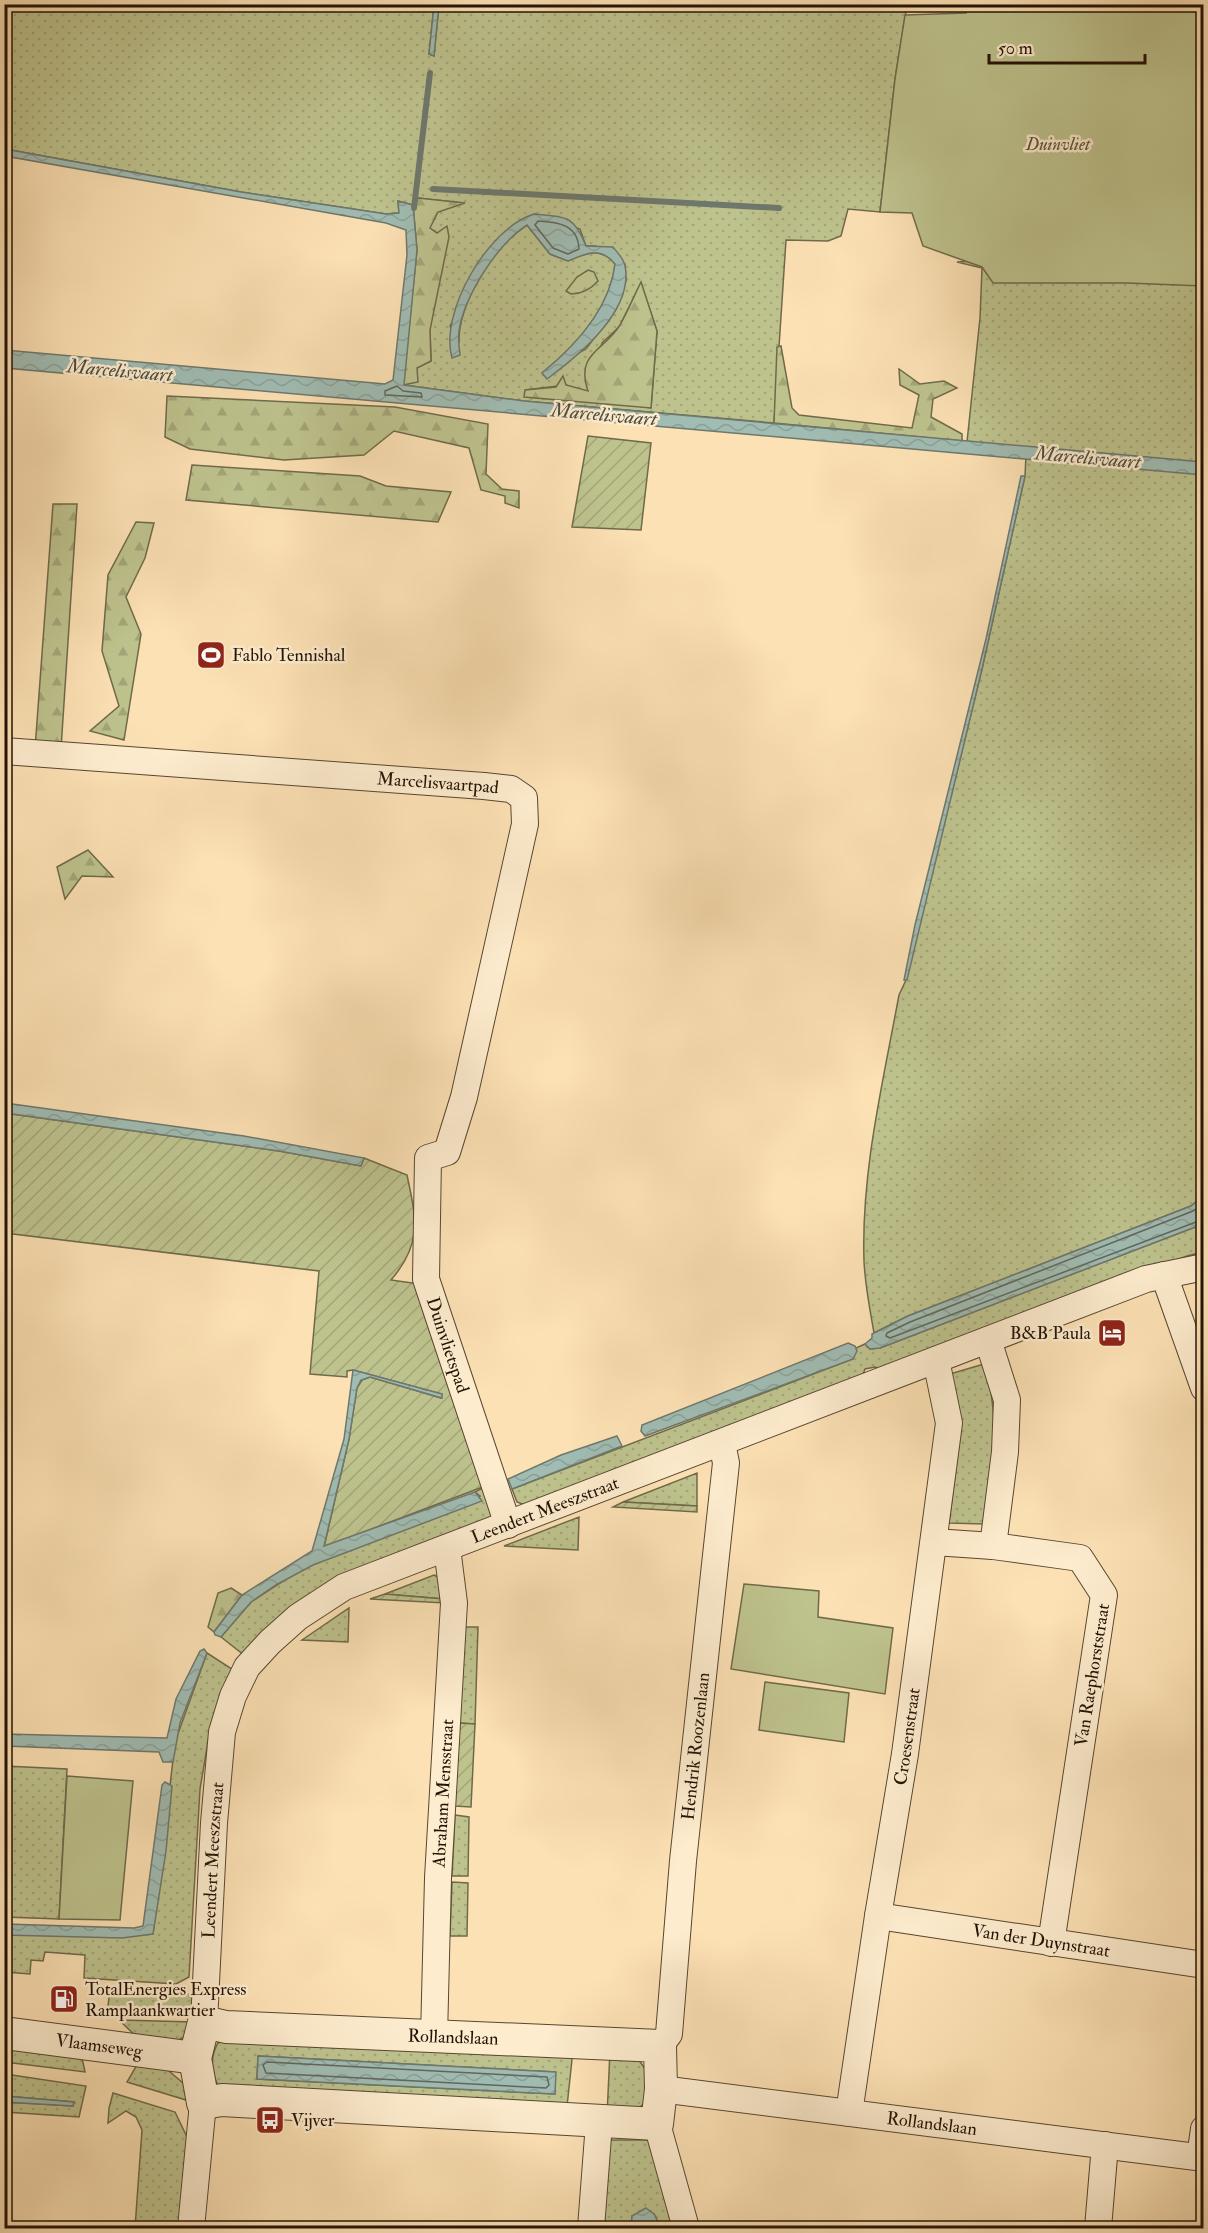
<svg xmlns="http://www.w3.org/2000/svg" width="1208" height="2233" font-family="'IM FELL Double Pica',serif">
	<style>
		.grass { fill: url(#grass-dots); stroke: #706a4a; stroke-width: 1.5; fill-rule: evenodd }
		.forest { fill: url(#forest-firs); stroke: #706a4a; stroke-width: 1.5 }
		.park { fill: #bec38e; stroke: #706a4a; stroke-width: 1.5 }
		.garden { fill: url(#garden-furrows); stroke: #706a4a; stroke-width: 1.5 }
		.water { fill: url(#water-waves); stroke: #6e786d; stroke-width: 1.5 }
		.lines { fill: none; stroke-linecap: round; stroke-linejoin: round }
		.shore { stroke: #61675c; stroke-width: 1.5 }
		.stream { stroke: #6e786d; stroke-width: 6 }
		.minor-casing { stroke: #584631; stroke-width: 28 }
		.tertiary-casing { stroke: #584631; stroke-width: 34 }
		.minor { stroke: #fdecce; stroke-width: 26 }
		.tertiary { stroke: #fdecce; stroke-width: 32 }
		.labels { text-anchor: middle; stroke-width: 5; stroke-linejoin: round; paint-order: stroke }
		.park-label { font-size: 18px; font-style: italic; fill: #595035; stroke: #fdecce }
		.poi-label { font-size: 18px; fill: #221205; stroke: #fdecce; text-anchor: start }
		.street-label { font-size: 18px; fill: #221205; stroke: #fdecce }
		.water-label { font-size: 20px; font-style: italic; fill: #4e4e42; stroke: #fdecce }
	</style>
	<defs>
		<pattern id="grass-dots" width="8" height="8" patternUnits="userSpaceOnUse" patternTransform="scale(1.5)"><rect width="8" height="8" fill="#bec38e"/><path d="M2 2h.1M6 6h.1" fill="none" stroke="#a3a679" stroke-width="1.8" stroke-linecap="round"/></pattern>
		<pattern id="forest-firs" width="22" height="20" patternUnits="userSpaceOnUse" patternTransform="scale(1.5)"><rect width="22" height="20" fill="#bec38e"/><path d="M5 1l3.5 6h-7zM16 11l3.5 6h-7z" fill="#a3a679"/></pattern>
		<pattern id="garden-furrows" width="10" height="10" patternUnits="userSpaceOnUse" patternTransform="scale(1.5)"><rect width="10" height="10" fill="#bec38e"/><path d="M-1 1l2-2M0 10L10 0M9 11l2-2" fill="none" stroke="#a3a679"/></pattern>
		<pattern id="water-waves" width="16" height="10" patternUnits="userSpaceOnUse" patternTransform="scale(1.5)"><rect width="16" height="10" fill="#a0bcb3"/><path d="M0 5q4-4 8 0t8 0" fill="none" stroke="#8aa198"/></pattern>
	</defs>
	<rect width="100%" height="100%" fill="#fce1b4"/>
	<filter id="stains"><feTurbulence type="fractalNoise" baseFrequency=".00333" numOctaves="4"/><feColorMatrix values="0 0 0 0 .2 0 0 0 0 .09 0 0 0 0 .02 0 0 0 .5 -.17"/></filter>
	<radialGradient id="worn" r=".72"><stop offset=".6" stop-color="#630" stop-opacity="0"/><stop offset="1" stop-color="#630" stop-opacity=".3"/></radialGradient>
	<path class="grass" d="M4 5H434L429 54 434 56 439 5H907L895 79 880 212 848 209 841 236 828 241 786 240 774 423 524 401 403 385 416 368 431 361 430 330 437 233 429 228 437 212 463 203 418 198 413 205 398 201 399 213 386 214 241 192 5 149ZM534 214 580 229 586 246H596L625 264 626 281 615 311 586 349 542 373C576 346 610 308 615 264 600 246 587 253 568 261L550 254 527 225C494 246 458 303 459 343L450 326 495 241ZM641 283 657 331 651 408 525 390 566 385 588 392 602 343 619 327Z
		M1203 5V1196L1191 1206 908 1316 874 1333C870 1310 865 1285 864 1261 861 1172 883 1082 899 995L906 980 982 669 1025 476 1026 455 967 442 980 318 982 268 957 262 987 260Z
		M1203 1224V1252L1187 1256 886 1371 875 1367 865 1369 861 1380 527 1506 517 1502 512 1489 853 1359 856 1348 865 1344 870 1349 880 1348Z
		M984 1364C1002 1420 992 1467 984 1524L949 1523 961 1430 950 1374Z
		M697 1473V1506L623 1502Z
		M488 1485 494 1514 486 1523 244 1655 221 1637 251 1602 309 1564 480 1496 475 1492Z
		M579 1517 578 1550 504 1546Z
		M434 1575 444 1580V1599L385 1594Z
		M349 1608 348 1642 302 1640Z
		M464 1627H478L475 1724 459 1723Z
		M207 1653 235 1671 210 1730 200 1789 189 1977 176 1984 84 1978 85 1955 45 1952 43 1961 31 1960 30 1974 5 1972 4 1930 153 1934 175 1742Z
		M5 1766 67 1769 59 1919 5 1917Z
		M455 1815 469 1817 468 1876H452Z
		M452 1882 468 1883 467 1936H450Z
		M110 1990 187 1993 194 2001 188 2014 143 2012 107 2014Z
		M119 2020 193 2022 189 2034 168 2046 142 2042Z
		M224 2033 573 2050 566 2116 219 2087C208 2067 211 2051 224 2033ZM258 2056 555 2072V2094L257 2079Z
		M4 2042 81 2053 85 2072 5 2062Z
		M610 2051 638 2059 648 2073 645 2103 633 2112 607 2116Z
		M138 2063 163 2066 190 2089 186 2100 127 2082Z
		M5 2074 86 2086 79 2117 5 2112 4 2102 73 2106 74 2102 5 2096Z
		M113 2093 175 2112 187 2137 180 2228H135L142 2130 136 2117 126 2111 108 2123 109 2108Z
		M610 2140H651L679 2228H661L654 2214 632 2216 631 2228H604Z"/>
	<path class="forest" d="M418 198 465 203 438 212 430 228 437 233 447 226 449 237 430 330 431 361 417 368 418 382 403 385 417 250 413 205Z
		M588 270 594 272 598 281C591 289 582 294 571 294L566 291 577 277Z
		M641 282 657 331 651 408 524 397 525 390 556 387 563 376 566 385 588 391C575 353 604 351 620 325 628 311 634 296 641 282Z
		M781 346 792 408 799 415 912 428 919 395 900 385 899 369 920 384 944 381 957 388 933 399 931 417 962 434V441L774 423 777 347Z
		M167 396 395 407 488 424 486 474 502 489 519 491V508L505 503V496L481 490 469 448 394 431 364 455 284 460 190 449 165 437Z
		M192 465 360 476 386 486 451 492 438 522 186 500Z
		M53 504H77L61 749H35Z
		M136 522 154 523 145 558 126 597 141 634 124 740 90 731 119 706 102 651 108 575Z
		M88 850 113 877 82 876 65 899 57 867Z
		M231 1588 242 1595 214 1632 208 1627 218 1593Z"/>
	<path class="park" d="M968 5H1203V286L1127 283H993L982 267 923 246 912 213 880 212 895 79 905 15 966 13Z
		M744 1584 819 1591 818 1617 893 1628 885 1694 731 1669Z
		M765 1682 849 1693 844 1742 759 1730Z
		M67 1776 133 1781 120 1920 59 1919Z"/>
	<path class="garden" d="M588 436 651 443 641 530 572 527Z
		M5 1113 279 1151 361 1166 364 1158 407 1175C416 1218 423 1243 391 1280L419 1284 488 1485 324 1547 349 1439 357 1388 362 1380 370 1377 441 1398 442 1394 353 1370 347 1371V1377L310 1374 319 1271 5 1233Z
		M623 1502 697 1506V1512L613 1507Z
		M385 1594 444 1599 445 1603 370 1599Z
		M459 1723 475 1724 471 1807 455 1806Z"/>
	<path class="water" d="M434 5H439L434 56 429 54Z
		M5 149 241 192 386 214 399 213 398 201 413 205 417 250 404 385 524 401 1203 462V475L5 368V350L385 384 393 380 407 255 406 230 386 223 5 156Z
		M534 214C566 217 574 215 586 246L613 247C617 252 624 259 625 266 634 311 578 356 547 379L542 373C575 346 610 309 615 264 600 246 587 253 568 261L550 254 527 225C497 244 464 297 459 331 458 339 459 348 460 355L452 358C439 312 488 228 534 214Z
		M1021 476H1025L982 669 907 980H904L915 925 986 639Z
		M5 1103 244 1136 364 1158 361 1166 279 1151 5 1113Z
		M1203 1196V1224L880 1348 870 1349 865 1344 872 1338V1334L908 1316 1191 1206Z
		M848 1343 855 1346 857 1351 853 1359 645 1436 641 1431 642 1425Z
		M353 1370 442 1394V1398L370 1377 361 1380 357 1388 349 1439 324 1546 475 1492 482 1501 313 1565 276 1585 251 1602 221 1637 215 1635 214 1632 242 1595 312 1551 344 1439Z
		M617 1436 622 1446 512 1489 508 1479 561 1455Z
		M204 1649 207 1653 180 1723 173 1762H163L159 1752 5 1746V1734L167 1738 176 1699 200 1651Z
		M165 1782 172 1786 166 1851 153 1934 122 1938 5 1935V1924L134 1928 143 1926 162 1785Z
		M258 2056 556 2072 555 2094 257 2079Z
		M4 2096 74 2102 73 2106 5 2102Z
		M646 2208 654 2214 661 2228H631L632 2216Z"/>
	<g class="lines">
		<path class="shore" d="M538 221C559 222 578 225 579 249L568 254 553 248 535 225Z
			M397 386 403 391 421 393 422 397 385 395V391Z
			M1204 1203 1193 1211 910 1322 887 1333 886 1336 890 1338 1204 1219
			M267 2062 547 2077 549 2085 546 2088 266 2073 263 2065Z"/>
		<path class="stream" d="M433 189 779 208
			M414 208 430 73"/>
		<g class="minor-casing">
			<g id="minor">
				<path id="s1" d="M4 751 484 786 511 789 524 798 525 824 464 1097 447 1152 428 1158 426 1279 508 1525"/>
				<path d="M1164 1275 1204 1388"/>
				<path d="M988 1340 1007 1400 1005 1452 993 1546"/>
				<path d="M934 1542 993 1546 1080 1558 1104 1595 1051 1943"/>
				<path id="s2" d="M878 1916 1204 1965"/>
				<path id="s3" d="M204 2022 214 1823 222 1732 233 1696 247 1667 270 1642 298 1617 344 1587 1146 1279 1204 1267"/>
				<path id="s4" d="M434 2037 438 1878 454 1603 447 1548"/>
				<path id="s5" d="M660 2046 669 2034 683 1861 726 1463 722 1443"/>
				<path id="s6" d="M661 2089 1204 2158"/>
				<path id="s7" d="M849 2113 878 1916 905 1754 949 1423 936 1360"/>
				<path d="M657 2124 686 2228"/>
				<path d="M1200 2157 1204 2129"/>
				<path d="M191 2228 203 2103"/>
				<path d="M591 2228 599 2123"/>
				<path d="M1098 2228 1105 2145"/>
			</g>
		</g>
		<g class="tertiary-casing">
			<g id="tertiary">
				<path d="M204 2022 226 2027 660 2046 661 2089 657 2124 222 2100 203 2103 195 2058Z"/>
				<path id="s8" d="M4 2033 195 2058"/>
			</g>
		</g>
		<use href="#minor" class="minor"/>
		<use href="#tertiary" class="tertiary"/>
	</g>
	<defs>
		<g id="stadium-square" transform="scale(1.5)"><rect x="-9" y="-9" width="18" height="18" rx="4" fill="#8f2418" stroke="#fdecce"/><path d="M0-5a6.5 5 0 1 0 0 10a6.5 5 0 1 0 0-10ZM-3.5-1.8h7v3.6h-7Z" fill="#fff"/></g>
		<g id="hotel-square" transform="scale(1.5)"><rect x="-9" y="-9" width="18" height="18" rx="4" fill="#8f2418" stroke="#fdecce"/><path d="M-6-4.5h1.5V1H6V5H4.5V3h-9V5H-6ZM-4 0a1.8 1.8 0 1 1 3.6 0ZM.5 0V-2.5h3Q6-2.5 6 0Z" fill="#fff"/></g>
		<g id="fuel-square" transform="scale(1.5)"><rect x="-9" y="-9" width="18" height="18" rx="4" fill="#8f2418" stroke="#fdecce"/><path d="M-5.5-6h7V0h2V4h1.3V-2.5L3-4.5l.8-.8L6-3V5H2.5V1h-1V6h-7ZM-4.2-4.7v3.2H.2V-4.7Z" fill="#fff"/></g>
		<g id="bus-square" transform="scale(1.5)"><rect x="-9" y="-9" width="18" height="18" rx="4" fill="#8f2418" stroke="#fdecce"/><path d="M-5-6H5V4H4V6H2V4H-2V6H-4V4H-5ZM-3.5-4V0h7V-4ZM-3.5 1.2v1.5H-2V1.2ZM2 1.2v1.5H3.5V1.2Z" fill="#fff"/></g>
	</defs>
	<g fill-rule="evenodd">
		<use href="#stadium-square" x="211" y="655"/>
		<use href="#hotel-square" x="1112" y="1333"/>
		<use href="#fuel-square" x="64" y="1999"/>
		<use href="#bus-square" x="270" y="2120"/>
	</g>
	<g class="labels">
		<g class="park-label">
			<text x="1058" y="150">Duinvliet</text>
		</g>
		<g class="poi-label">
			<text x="232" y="661">Fablo Tennishal</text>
			<text x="1091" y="1339" text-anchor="end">B&amp;B Paula</text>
			<text x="85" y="1995">TotalEnergies Express<tspan x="85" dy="21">Ramplaankwartier</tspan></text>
			<text x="291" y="2126">Vijver</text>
		</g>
		<g class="street-label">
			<text dy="6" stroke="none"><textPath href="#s1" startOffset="435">Marcelisvaartpad</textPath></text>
			<text dy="6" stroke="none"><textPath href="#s1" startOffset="1098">Duinvlietspad</textPath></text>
			<text dy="6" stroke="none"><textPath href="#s3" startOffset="702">Leendert Meeszstraat</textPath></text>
			<text transform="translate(1092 1675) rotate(-81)" y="6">Van Raephorststraat</text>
			<text dy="6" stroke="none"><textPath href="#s7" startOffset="381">Croesenstraat</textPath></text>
			<text dy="6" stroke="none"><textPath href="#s5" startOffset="304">Hendrik Roozenlaan</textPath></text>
			<text dy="6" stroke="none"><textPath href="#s4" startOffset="244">Abraham Mensstraat</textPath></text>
			<text dy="6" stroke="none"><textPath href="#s3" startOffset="162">Leendert Meeszstraat</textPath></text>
			<text dy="6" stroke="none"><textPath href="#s2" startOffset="165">Van der Duynstraat</textPath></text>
			<text transform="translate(453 2037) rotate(2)" y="6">Rollandslaan</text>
			<text dy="6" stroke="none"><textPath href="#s8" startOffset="96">Vlaamseweg</textPath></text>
			<text dy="6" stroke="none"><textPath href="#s6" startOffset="273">Rollandslaan</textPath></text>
		</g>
		<g class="water-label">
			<text transform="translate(120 370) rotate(5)" y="7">Marcelisvaart</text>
			<text transform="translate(604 414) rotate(5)" y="7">Marcelisvaart</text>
			<text transform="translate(1088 457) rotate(5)" y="7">Marcelisvaart</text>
		</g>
	</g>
	<rect width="1208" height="2233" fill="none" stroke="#fce1b4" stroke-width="24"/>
	<rect x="6" y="6" width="1196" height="2221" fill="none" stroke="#221205" stroke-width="3"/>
	<rect x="12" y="12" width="1184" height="2209" fill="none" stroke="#221205" stroke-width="1.5"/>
	<path d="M989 54v9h156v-9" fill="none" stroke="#221205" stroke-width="3"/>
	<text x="998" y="54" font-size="18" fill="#221205" stroke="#fdecce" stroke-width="4.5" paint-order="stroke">50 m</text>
	<rect width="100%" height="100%" filter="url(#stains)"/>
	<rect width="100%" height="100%" fill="url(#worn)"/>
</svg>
